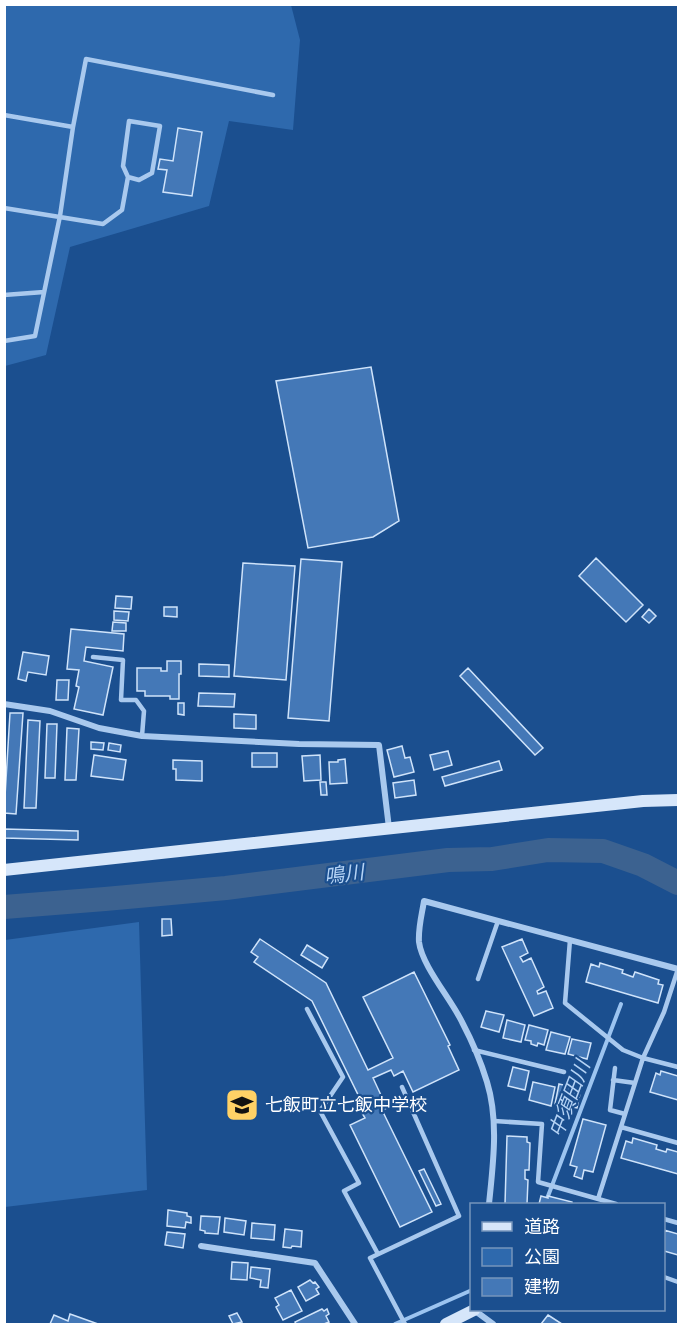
<svg xmlns="http://www.w3.org/2000/svg" width="683" height="1329" font-family="'Golos Text','Noto Sans JP',sans-serif">
	<style>
		.green { fill: #2e69ad }
		.lines { fill: none; stroke-linecap: round; stroke-linejoin: round }
		.stream { stroke: #9cc4f0; stroke-width: 4 }
		.river { stroke: #3c6290; stroke-width: 24 }
		.building { fill: #4478b7; stroke: #cfe3fa; stroke-width: 1.5 }
		.lane { stroke: #a9c9ee; stroke-width: 4.5 }
		.street { stroke: #a9c9ee; stroke-width: 6 }
		.secondary { stroke: #d6e6fa; stroke-width: 12 }
		.labels { text-anchor: middle; stroke-width: 4.5; stroke-linejoin: round; paint-order: stroke }
		.poi-label { font-size: 18px; fill: #fff; stroke: #1b4f8f; text-anchor: start }
		.water-label { font-size: 20px; font-style: italic; fill: #b5d3f5; stroke: #1b4f8f }
	</style>
	<rect width="100%" height="100%" fill="#1b4f8f"/>
	<path class="green" d="M5 5H291L300 40 293 130 229 121 209 206 70 247 46 355 5 366Z
		M139 922 147 1190 5 1207V940Z"/>
	<g class="lines">
		<path class="stream" d="M545 1204 621 1004
			M395 1324 472 1290"/>
		<path class="river" d="M4 907 105 899 226 888 448 860 492 859 548 850 603 851 643 865 678 883"/>
	</g>
	<path class="building" d="M178 128 202 132 192 196 163 192 167 170 158 169 160 159 173 161Z
		M371 367 399 521 373 537 308 548 276 381Z
		M596 558 643 605 626 622 579 576Z
		M301 559 342 562 329 721 288 718Z
		M243 563 295 566 286 680 234 676Z
		M116 596 132 597 131 609 115 608Z
		M164 607H177V617L164 616Z
		M649 609 656 616 649 623 642 617Z
		M114 611 129 612 128 621 114 620Z
		M113 622 126 623V631H112Z
		M71 629 124 634 123 651 86 647 84 661 113 667 103 715 74 709 79 687 76 686 79 670 67 669Z
		M23 652 49 656 46 675 28 672 26 681 18 679Z
		M167 661H181V674H179V699H170V696H145V691H137V668H161V671H167Z
		M199 664 229 665V677L199 676Z
		M468 668 543 748 535 755 460 676Z
		M57 680H69L68 700H56Z
		M199 693 235 694 234 707 198 706Z
		M178 703H184V715L178 714Z
		M10 713H23L16 814 4 813Z
		M234 714 256 715V729L234 728Z
		M28 720 40 721 36 808H24Z
		M47 724H57L55 778H45Z
		M67 728 79 729 76 780H65Z
		M91 742 104 743 103 750 91 749Z
		M109 743 121 745 120 752 108 750Z
		M402 746 405 758 410 757 414 772 394 777 387 750Z
		M448 751 452 765 434 770 430 755Z
		M252 753H277V767H252Z
		M94 755 126 760 123 780 91 776Z
		M320 755 321 780 304 781 302 756Z
		M345 759 347 783 330 784 329 762H338V760Z
		M173 760 202 761V781L176 780V769H173Z
		M499 761 502 770 445 786 442 777Z
		M414 780 416 795 395 798 393 783Z
		M320 782H326L327 795H321Z
		M4 829 78 831V840L4 838Z
		M162 919H171L172 935 162 936Z
		M260 939 326 983 368 1070 393 1058 363 997 414 972 450 1045 448 1046 459 1070 413 1092 403 1071 394 1076 391 1070 373 1078 387 1108 382 1110 432 1212 400 1227 350 1125 365 1118 362 1113 366 1111 312 1001 254 962 258 957 251 952Z
		M522 939 528 953 520 957 523 962 531 958 544 987 537 991 538 994 546 991 553 1008 534 1016 502 947Z
		M307 945 328 958 322 968 301 955Z
		M600 963 623 970 622 973 633 977 635 972 659 980 658 984 663 985 658 1003 586 982 591 964 599 967Z
		M486 1011 504 1015 499 1032 481 1027Z
		M507 1020 525 1025 521 1042 503 1038Z
		M529 1025 548 1030 544 1045 538 1043 537 1046 531 1044V1041L525 1040Z
		M551 1032 570 1037 565 1054 546 1050Z
		M572 1039 591 1043 587 1059 568 1054Z
		M513 1067 529 1071 525 1090 508 1086Z
		M661 1071 678 1076V1100L650 1092 656 1073 660 1075Z
		M533 1082 555 1087 551 1106 529 1100Z
		M559 1084 581 1089 577 1108 555 1104Z
		M583 1119 606 1125 593 1172 584 1170 582 1179 574 1176 577 1167 570 1165Z
		M507 1136 527 1137V1142L530 1143 529 1170H525V1179L528 1180 527 1204H505Z
		M633 1138 657 1145 656 1149 666 1152 667 1149 678 1152V1174L621 1158 626 1141 632 1143Z
		M424 1169 441 1204 436 1206 419 1171Z
		M541 1196 548 1198V1196L572 1202V1204H539Z
		M168 1210 187 1213V1216L191 1217V1223L186 1222 185 1228 167 1226Z
		M201 1216 220 1217 218 1234 205 1233V1231L200 1230Z
		M225 1218 246 1221 244 1235 224 1232Z
		M252 1223 275 1225 274 1240 251 1238Z
		M285 1229 302 1231 301 1247 292 1246 291 1248 283 1247Z
		M664 1230 678 1234V1255L664 1251Z
		M167 1232 185 1234 183 1248 165 1245Z
		M232 1262 248 1263 247 1280 231 1279Z
		M251 1267 270 1269 268 1288 260 1287 261 1280 250 1278Z
		M310 1280 313 1283 315 1282 319 1287 316 1289 319 1294 306 1301 298 1287Z
		M291 1290 302 1311 283 1320 276 1307 279 1305 275 1298Z
		M322 1309 324 1311 327 1309 329 1314 326 1316 329 1322 324 1324H296L295 1322Z
		M237 1313 242 1322 233 1324 229 1316Z
		M70 1314 98 1324H50L54 1315 68 1321Z
		M548 1315 562 1324H541Z"/>
	<g class="lines">
		<path class="lane" d="M4 115 73 127
			M4 208 103 224 122 210 128 177 123 166 129 121 160 126 152 173 139 180 128 177
			M4 295 44 292
			M4 341 35 336 60 216 73 127 86 59 273 95
			M93 657 123 660 121 700H136L144 711 142 736
			M570 940 565 1003 623 1050 643 1058 678 1067
			M478 979 498 921
			M307 1009 343 1077 320 1111 359 1183 344 1191 378 1254
			M474 1050 564 1072
			M615 1068 610 1110 625 1114
			M613 1080 635 1083
			M402 1087 459 1216 370 1258 405 1324
			M494 1121 542 1124 538 1182 616 1204
			M621 1127 678 1143
			M598 1199 643 1058 664 1012 678 969
			M664 1219 678 1223
			M664 1277 678 1282"/>
		<path class="street" d="M4 704 50 711 99 728 142 736 299 744 379 745 389 828
			M489 1204C493 1164 499 1121 487 1082 481 1062 472 1041 462 1022 451 999 422 966 419 942 418 928 422 914 424 901L678 969
			M201 1246 315 1263 355 1324
			M474 1310 493 1324"/>
		<path class="secondary" d="M4 870 643 801 678 800
			M446 1324 474 1310"/>
	</g>
	<defs>
		<g id="school-square" transform="scale(1.725)"><rect x="-9" y="-9" width="18" height="18" rx="4" fill="#ffd166" stroke="#1b4f8f"/><path d="M0-5L7-2L0 1L-7-2ZM-4 1L0 2.5L4 1V4Q0 6-4 4Z" fill="#111"/></g>
	</defs>
	<g fill-rule="evenodd">
		<use href="#school-square" x="242" y="1105"/>
	</g>
	<g class="labels">
		<g class="poi-label">
			<text x="265" y="1111">七飯町立七飯中学校</text>
		</g>
		<g class="water-label">
			<text transform="translate(344 874) rotate(-7)" y="7">鳴川</text>
			<text transform="translate(569 1099) rotate(-69)" y="7">中須田川</text>
		</g>
	</g>
	<rect width="683" height="1329" fill="none" stroke="#ffffff" stroke-width="12"/>
	<rect x="470" y="1203" width="195" height="108" fill="#1b4f8f" stroke="#7695bc" stroke-width="1.5"/>
	<rect x="482" y="1222" width="30" height="9" fill="#d6e6fa" stroke="#7695bc" stroke-width="1.5"/>
	<text x="524" y="1233" font-size="18" fill="#ffffff">道路</text>
	<rect x="482" y="1248" width="30" height="18" fill="#2e69ad" stroke="#7695bc" stroke-width="1.5"/>
	<text x="524" y="1263" font-size="18" fill="#ffffff">公園</text>
	<rect x="482" y="1278" width="30" height="18" fill="#4478b7" stroke="#7695bc" stroke-width="1.5"/>
	<text x="524" y="1293" font-size="18" fill="#ffffff">建物</text>
</svg>
